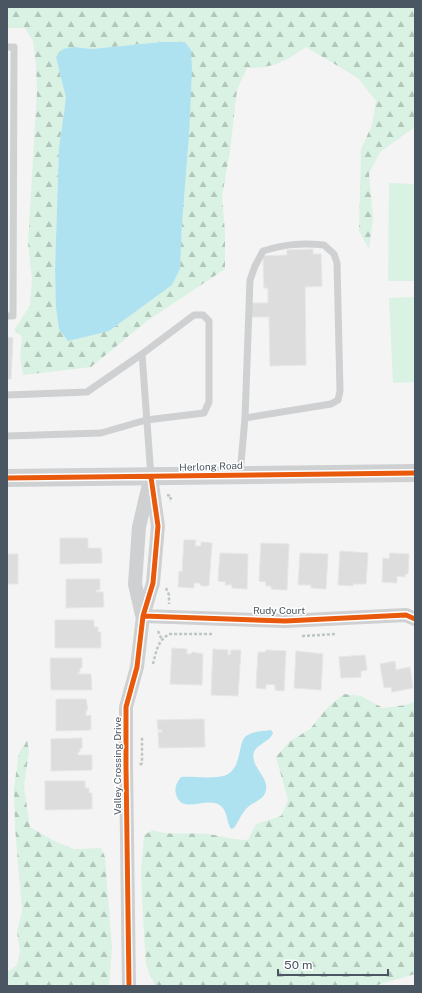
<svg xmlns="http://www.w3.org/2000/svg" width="422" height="993" font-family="'Public Sans',sans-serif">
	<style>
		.forest { fill: url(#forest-firs); fill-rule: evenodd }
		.pitch { fill: #d9f2e3 }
		.water { fill: #aee2f0 }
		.building { fill: #ddddde; stroke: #e5e6e7 }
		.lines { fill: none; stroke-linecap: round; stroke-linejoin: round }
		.path { stroke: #bcc7c4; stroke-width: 2.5; stroke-dasharray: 3 2; stroke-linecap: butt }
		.service { stroke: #ced0d2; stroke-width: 7 }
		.minor { stroke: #ced0d2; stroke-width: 14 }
		.tertiary { stroke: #ced0d2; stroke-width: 18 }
		.cycleway-casing { stroke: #fff; stroke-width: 8 }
		.cycleway { stroke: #e8590c; stroke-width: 5 }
		.labels { text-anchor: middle; stroke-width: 3; stroke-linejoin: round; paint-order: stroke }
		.street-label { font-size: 10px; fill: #4a5661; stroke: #fff }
	</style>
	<defs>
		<pattern id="forest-firs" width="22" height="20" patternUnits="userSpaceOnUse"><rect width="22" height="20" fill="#d9f2e3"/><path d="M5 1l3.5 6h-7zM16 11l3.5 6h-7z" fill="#b2c7bb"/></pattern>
	</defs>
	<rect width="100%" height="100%" fill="#f4f4f4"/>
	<path class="forest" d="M7 7H415V127L380 152 369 173 373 218 369 249 359 231 361 149 372 125 376 101 358 78 306 47C284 62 274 68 247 68L237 90 230 151 222 196 225 233V269L147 321 91 367 23 375 20 356 22 337 14 330 30 306 32 279 28 243 37 92 36 64 33 41 25 28H7ZM161 42 182 223 180 269 172 285 109 331 59 329 56 308 55 270 59 147 66 98 56 57 74 47 92 49Z
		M344 694 361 696 383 708 406 705 415 701V974L374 986H155L146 965 144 934 141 871 144 835 153 830C166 836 192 832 208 834 221 836 234 840 248 840L256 824 281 816 288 800 276 757 289 742 310 729 328 707Z
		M27 740 29 751 24 786 30 827 54 841 74 849 101 848 105 857 112 948 109 986H7V972L17 965 20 952 17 932 22 911 15 827 14 788 19 753Z"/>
	<path class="pitch" d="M389 183 415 184V281H388Z
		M415 297V382L393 383 389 298Z"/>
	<path class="water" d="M161 42H185L191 50 192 70 189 135 182 223 180 269 172 285 109 331 68 341 59 329 56 308 55 270 59 147 66 98 56 57 63 49 74 47 92 49Z
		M271 730 273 733C270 742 258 743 254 752 249 765 269 777 266 790 264 800 255 801 248 807 242 812 239 821 234 828L231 829C226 822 228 812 221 806 208 795 181 816 176 794 174 787 177 782 181 777 192 776 219 780 228 774 242 766 238 742 246 736 253 731 264 731 271 730Z"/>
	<path class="building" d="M313 249V254H321L322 286 305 287 306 365 270 366 269 317H251V303H268V288H264L263 256 287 255V250Z
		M7 337 13 338 11 379H7Z
		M60 538H88V548H101V552H102V563L60 564Z
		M184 540H196L195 546H201V542L212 543 209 585 208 586H201L200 583H194V588L178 587 179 571 182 572Z
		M261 543 289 544 287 590 271 589V586H266V582L259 581Z
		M340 551 368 553 366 584H353V586L338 585Z
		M7 553H8V554H18V584H7Z
		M220 553 248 554 247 589 232 588V585H225L226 582 218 581Z
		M300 553 328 554 326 589 311 588V585H298Z
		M390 553 409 554 408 574H405V577L397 576V583L382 582 383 558 389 559Z
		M66 579H100V590H96V592H103L104 607 66 608Z
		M55 620H94V627H98V632H101V648H55Z
		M172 648 187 649V654H191L192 652 203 654 202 685 170 684Z
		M213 649 228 650V655H230L231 650H241L238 696 211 695Z
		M266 650 286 651 284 691 275 690V685L266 684V689L256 688 258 652H265Z
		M296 651 323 654 321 690 294 688Z
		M365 655 367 670 361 671V677L341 678 339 657Z
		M50 658H82V668H80V672H78V674H91L92 690H51Z
		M395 661 396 670 410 667 413 688 392 692 391 687 384 688 380 664Z
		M56 699H86L88 710H86V716L91 715V730L56 731Z
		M204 719 205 747 159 748 158 732H162V730H158L157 720Z
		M82 738V748L80 749V752H78V755H92V770L51 771V739Z
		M45 781H85V788H89V793H92V809L45 810Z"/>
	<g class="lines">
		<path class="path" d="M167 495 171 496 170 502
			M166 588 169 595V604
			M158 631 162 640
			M302 636 337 634
			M153 664C156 652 158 639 170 634H213
			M140 765 142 763V737"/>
		<path class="service" d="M7 47H14L13 316H7
			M142 354 151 477
			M7 395 87 392 142 354 194 315H203L209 321V402L204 413 146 420 101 433 7 436
			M240 474 245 418 250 280 255 266 263 251C285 244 301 243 324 245L334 254 337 263 340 391 338 400 331 404 245 418"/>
		<path class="minor" d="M142 615 135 584 139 527 149 484
			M143 616 285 621 406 615 415 619
			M129 986 126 766V707L137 667 143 616 153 583 158 526 151 477"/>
		<path class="tertiary" d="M7 478C143 477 279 474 415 473"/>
		<g class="cycleway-casing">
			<path id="cycleway" d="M7 478C143 477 279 474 415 473
				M143 616 285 621 406 615 415 619
				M129 986 126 766V707L137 667 143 616 153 583 158 526 151 477"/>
		</g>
		<use href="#cycleway" class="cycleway"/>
	</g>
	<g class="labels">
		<g class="street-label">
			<text transform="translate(211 466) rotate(-2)" y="4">Herlong Road</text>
			<text x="279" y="614">Rudy Court</text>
			<text transform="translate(117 766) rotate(-90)" y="4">Valley Crossing Drive</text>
		</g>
	</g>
	<rect width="422" height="993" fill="none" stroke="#4a5661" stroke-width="16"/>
	<path d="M278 969v6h110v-6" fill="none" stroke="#4a5661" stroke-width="2"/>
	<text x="284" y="969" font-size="12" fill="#4a5661" stroke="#ffffff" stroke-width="3" paint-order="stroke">50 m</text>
</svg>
